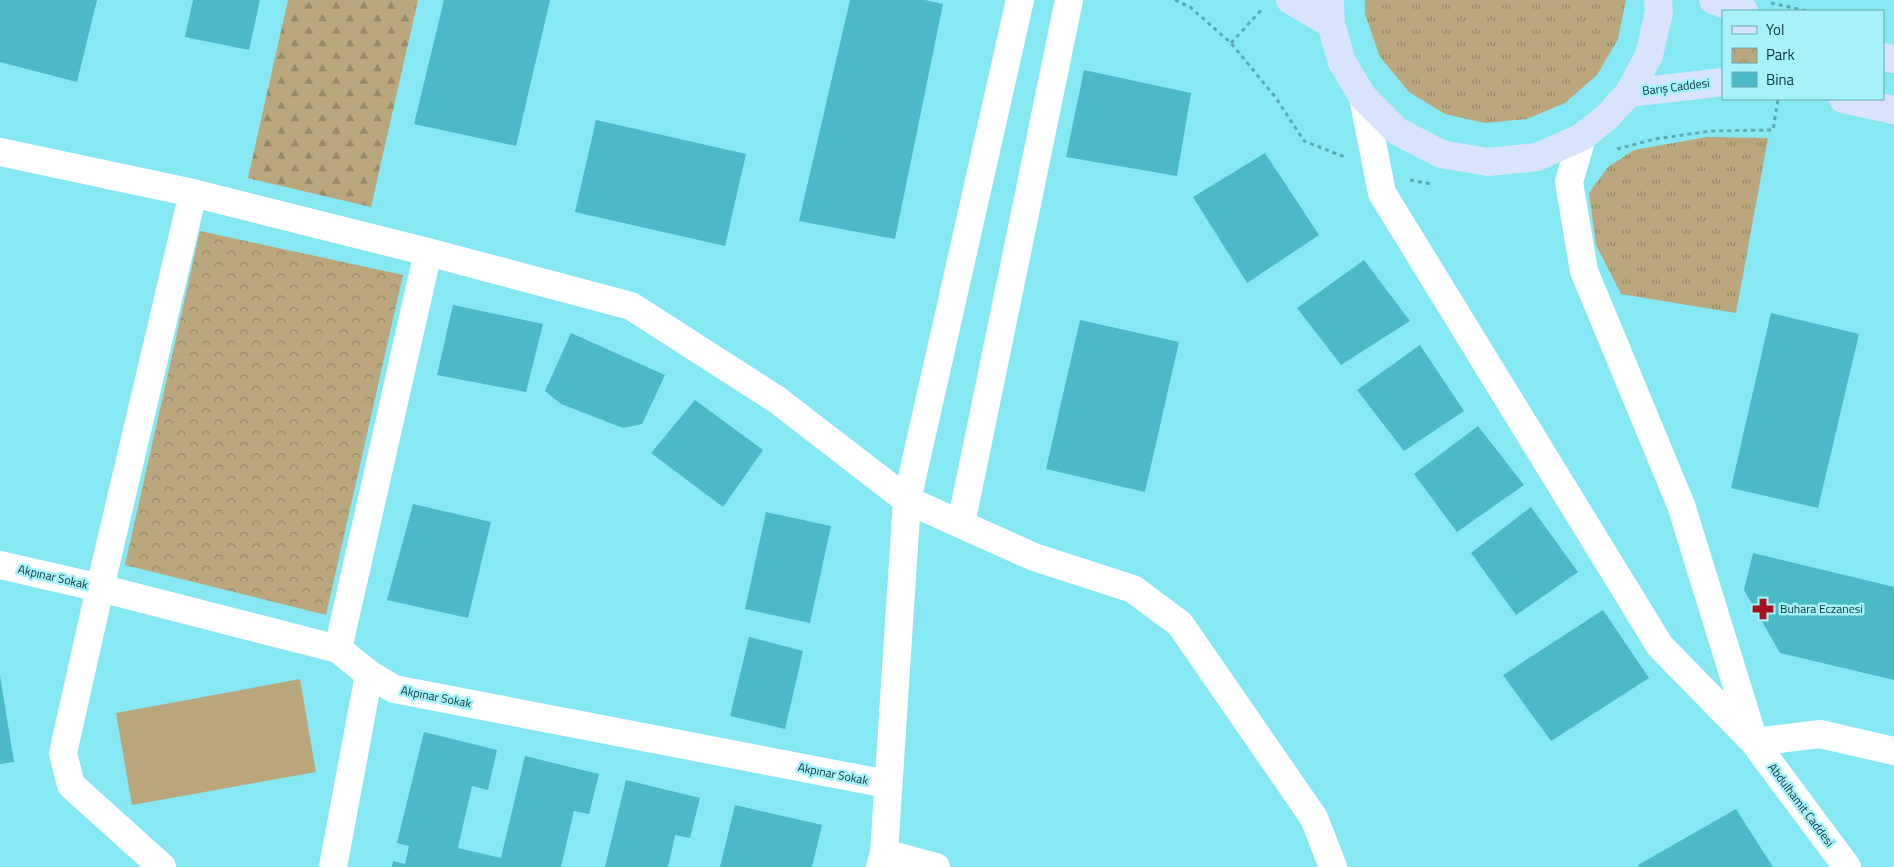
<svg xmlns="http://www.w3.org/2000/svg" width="1894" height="867" font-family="'Titillium Web',sans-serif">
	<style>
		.grass { fill: url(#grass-tufts) }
		.forest { fill: url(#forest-firs) }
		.park { fill: url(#park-crowns) }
		.pitch { fill: #bba77e }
		.building { fill: #4abac6 }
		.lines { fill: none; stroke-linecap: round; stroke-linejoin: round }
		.path { stroke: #5baab3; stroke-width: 3; stroke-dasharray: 4 4; stroke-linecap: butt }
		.minor { stroke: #fff; stroke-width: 28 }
		.major { stroke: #d9e4fc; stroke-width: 28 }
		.labels { text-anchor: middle; stroke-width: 5; stroke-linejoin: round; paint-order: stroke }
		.street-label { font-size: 12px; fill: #0a363b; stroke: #a7f2fa }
		.poi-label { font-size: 12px; fill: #0a363b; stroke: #a7f2fa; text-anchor: start }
	</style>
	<defs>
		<pattern id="grass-tufts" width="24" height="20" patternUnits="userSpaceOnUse" patternTransform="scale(1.25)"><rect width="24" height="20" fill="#bba77e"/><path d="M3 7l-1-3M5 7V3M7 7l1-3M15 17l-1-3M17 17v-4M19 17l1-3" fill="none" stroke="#968968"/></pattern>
		<pattern id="forest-firs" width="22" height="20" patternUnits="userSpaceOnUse" patternTransform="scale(1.25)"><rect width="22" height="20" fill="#bba77e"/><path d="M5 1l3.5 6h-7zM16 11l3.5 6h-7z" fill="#968968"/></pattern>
		<pattern id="park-crowns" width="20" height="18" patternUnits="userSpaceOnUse" patternTransform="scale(1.25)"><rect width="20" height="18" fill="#bba77e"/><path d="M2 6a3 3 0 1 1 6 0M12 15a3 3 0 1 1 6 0" fill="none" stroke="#968968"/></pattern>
	</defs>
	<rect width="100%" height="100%" fill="#86e8f3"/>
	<path class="grass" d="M1365 0H1626L1618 39 1597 75 1565 103 1527 119 1485 123 1445 114 1409 92 1380 57 1365 14Z
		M1707 137 1768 138 1736 313 1621 294 1596 245 1589 193 1608 167 1634 150Z"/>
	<path class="forest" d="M288 0H418L371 207 248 178Z"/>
	<path class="park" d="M200 231 403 275 326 615 125 565Z"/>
	<path class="pitch" d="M300 679 316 772 132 805 116 713Z"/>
	<path class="building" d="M0 0H97L77 82 0 62Z
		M193 0H260L249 50 185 37Z
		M444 0H550L516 146 414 124Z
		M850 0H925L943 4 895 239 799 221Z
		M1084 70 1191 93 1177 176 1066 157Z
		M596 120 746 154 725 246 575 212Z
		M1265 153 1319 235 1247 283 1193 197Z
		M1364 260 1410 321 1341 365 1297 308Z
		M453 305 543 324 526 392 437 375Z
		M1771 313 1859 334 1818 508 1731 488Z
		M1080 320 1179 342 1145 492 1046 469Z
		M571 333 665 375 642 424 623 428 561 404 545 391Z
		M1420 345 1464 411 1404 451 1357 390Z
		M695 400 763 450 723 507 651 453Z
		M1478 426 1524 485 1457 532 1414 474Z
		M413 504 491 522 468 618 387 600Z
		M1531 507 1578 572 1516 615 1471 553Z
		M766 512 831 526 810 623 745 609Z
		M1753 553 1894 587V680L1780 653 1744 590Z
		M1603 610 1649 678 1551 741 1503 675Z
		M749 637 803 651 785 729 730 716Z
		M0 676 14 762 0 764Z
		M424 732 497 750 488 790 472 786 458 848 501 858 525 756 599 774 589 814 574 811 561 867H392L393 861 405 864 409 846 397 843Z
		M626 780 700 798 690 838 675 835 668 867H605Z
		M735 805 822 825 812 867H720Z
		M1736 809 1773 867H1639L1638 865Z"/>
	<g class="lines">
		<path class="path" d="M1175 0 1190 7 1231 43 1276 98 1304 141 1345 157
			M1771 3 1807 11
			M1231 43 1263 8
			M1617 149 1655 139 1711 131 1773 130 1778 99
			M1410 180 1431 184"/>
		<path class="minor" d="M1363 97 1382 193 1660 646 1754 742 1847 867
			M1582 137 1569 182 1584 271 1681 505 1753 738
			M0 152 193 193 428 252 338 649
			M428 252 631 306 776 399 907 500 1034 557 1133 589 1180 624 1314 818 1333 867
			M961 524 1069 0
			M0 565 100 588 338 649 369 674 394 689 887 784
			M1754 742 1820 734 1894 751
			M884 853 936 867
			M162 867 71 785 63 753 100 588 193 193
			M333 867 369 674
			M880 867 884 853 907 500 1020 0"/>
		<path class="major" d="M1290 0 1331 24
			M1330 0 1331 24 1342 62 1363 97 1397 131 1441 154 1488 162 1537 157 1582 137 1607 117 1629 93 1649 55 1659 12 1658 0
			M1713 0 1744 11
			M1883 57 1894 59
			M1629 93 1723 82
			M1843 99 1894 110"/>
	</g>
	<defs>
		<g id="pharmacy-bare" transform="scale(1.725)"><path d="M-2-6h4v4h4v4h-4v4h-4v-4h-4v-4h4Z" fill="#a7101d" stroke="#a7f2fa" stroke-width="2.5" paint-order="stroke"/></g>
	</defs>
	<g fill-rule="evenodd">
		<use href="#pharmacy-bare" x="1763" y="609"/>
	</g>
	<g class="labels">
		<g class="street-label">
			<text transform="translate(1676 87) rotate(-7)" y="4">Barış Caddesi</text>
			<text transform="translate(53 577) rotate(13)" y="4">Akpınar Sokak</text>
			<text transform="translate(436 697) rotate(11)" y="4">Akpınar Sokak</text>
			<text transform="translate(833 774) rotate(11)" y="4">Akpınar Sokak</text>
			<text transform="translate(1801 805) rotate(53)" y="4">Abdulhamit Caddesi</text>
		</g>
		<g class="poi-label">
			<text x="1780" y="613">Buhara Eczanesi</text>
		</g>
	</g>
	<rect x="1722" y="10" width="162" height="90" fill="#a7f2fa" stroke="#68a7ae"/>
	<rect x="1732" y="26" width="25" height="8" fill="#d9e4fc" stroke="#68a7ae"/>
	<text x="1766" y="35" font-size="15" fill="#0a363b">Yol</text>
	<rect x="1732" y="48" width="25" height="15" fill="url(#park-crowns)" stroke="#68a7ae"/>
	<text x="1766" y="60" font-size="15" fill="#0a363b">Park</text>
	<rect x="1732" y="72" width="25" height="15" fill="#4abac6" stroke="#68a7ae"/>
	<text x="1766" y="85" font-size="15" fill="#0a363b">Bina</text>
</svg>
